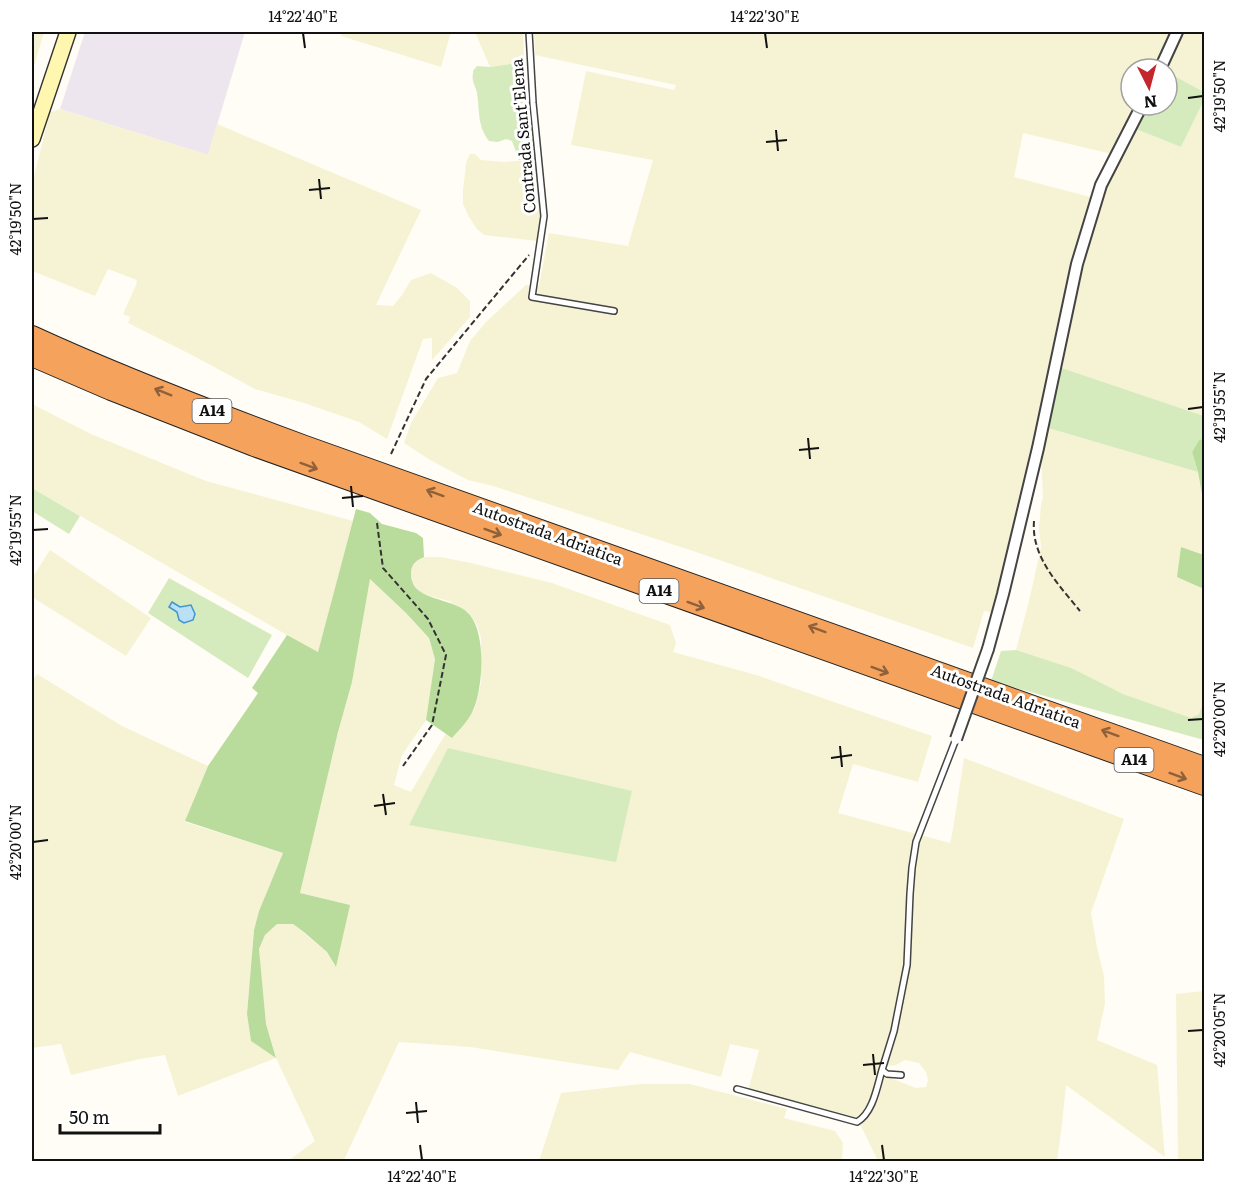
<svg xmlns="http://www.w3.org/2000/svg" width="1236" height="1193" font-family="Literata,serif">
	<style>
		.industrial { fill: #eee6ef }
		.farmland { fill: #f6f3d4; fill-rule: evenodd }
		.green { fill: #d5ebbd }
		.forest { fill: #b9dc9c }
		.water { fill: #b9e0f7; stroke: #3f96cf; stroke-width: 1.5 }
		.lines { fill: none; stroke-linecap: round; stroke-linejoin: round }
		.lane-casing { stroke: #444; stroke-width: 8 }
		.street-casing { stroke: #444; stroke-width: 14 }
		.secondary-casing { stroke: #333; stroke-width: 18 }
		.highway-casing { stroke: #222; stroke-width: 22 }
		.path { stroke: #333; stroke-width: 2; stroke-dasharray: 6 3; stroke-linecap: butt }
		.lane { stroke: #fff; stroke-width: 5 }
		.street { stroke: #fff; stroke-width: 10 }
		.secondary { stroke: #fff6b0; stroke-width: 15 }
		.highway { stroke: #f5a25d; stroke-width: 20 }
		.street-bridge-casing { stroke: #444; stroke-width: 14; stroke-linecap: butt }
		.street-bridge { stroke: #fff; stroke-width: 10 }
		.oneway { stroke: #8e613b }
		.ticks { fill: none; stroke: #111; stroke-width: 2 }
		.labels { text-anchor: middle; stroke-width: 6; stroke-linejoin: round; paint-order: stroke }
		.shield { fill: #fff; stroke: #585858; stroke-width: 1.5 }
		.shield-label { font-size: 15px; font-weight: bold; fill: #111 }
		.street-label { font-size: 16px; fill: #111; stroke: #fff }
		.neatline { fill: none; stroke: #111; stroke-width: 2 }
		.ticks-label { font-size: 15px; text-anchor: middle; fill: #111 }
	</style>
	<rect width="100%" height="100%" fill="#fffdf5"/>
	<path class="industrial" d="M85 32H245L208 155 60 109Z"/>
	<path class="farmland" d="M32 32H44L32 73Z
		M342 32H451L441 67 341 36Z
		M475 32H523L524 62 490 67Z
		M534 32H1172L1155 69H1131V105H1136L1112 154 1023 133 1014 177 1094 198 1076 255 1062 307 1032 450 992 613 984 611 973 648 693 551 493 486 468 480 430 460 404 443 411 423 438 378 457 373 470 341 487 321 526 285 539 286 549 233 628 246 653 160 571 145 586 71 674 90 676 85 535 55Z
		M1182 32H1204V92L1167 72 1166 69Z
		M1204 100V416L1059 367 1076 295 1105 187 1119 157 1136 129 1181 147Z
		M60 109 208 155 217 124 421 210 376 305 393 306 402 295 411 280 431 273 457 288 470 301V317L432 360V338L423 339 387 439 359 422 304 403 255 389 190 354 128 323 130 317 123 314 136 285 137 280 108 269 95 296 32 271V184L50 112Z
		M470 154H475L481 160 493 161 506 162 535 159 540 215 537 241 484 235 477 229 469 217 463 204V189L465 173 466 163Z
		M32 404 91 434 206 481 353 521 318 653 32 488Z
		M1048 428 1198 472 1203 500 1204 501V555L1181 547 1195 585 1204 589V700L1199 714 1191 718 1167 711 1123 694 1016 650 1029 601 1041 547 1039 528 1041 505 1043 497 1041 455Z
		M50 550 151 618 126 656 32 597V578Z
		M424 557H441L471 563 552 583 670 625 676 643 673 652 756 675 932 736 918 782 853 764 838 813 950 843 953 829 964 758 1124 819 1091 913 1097 947 1104 976 1105 1004 1097 1040 1157 1065 1165 1157 1066 1085 1062 1124 1057 1161H878L859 1122 748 1091 759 1050 730 1044 721 1077 630 1052 618 1070 470 1047 399 1042 343 1162 288 1161 315 1141 276 1058 178 1096 165 1055 140 1059 71 1075 61 1044 32 1048V678L34 679 37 674 122 726 208 766 185 822 283 853 259 911 254 930 247 1014 251 1041 276 1057 266 1024 260 964 259 949 265 935 277 924H293L327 952 335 966 349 905 300 893 338 732 352 682 370 579 406 613 429 638 435 658 426 720 402 755 394 785 411 792 446 733 453 737 474 710 481 683V638L477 625 469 613 449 601 422 594 412 583 410 571 415 562ZM905 1060 919 1063 926 1072 928 1080 926 1087 916 1088 888 1077 878 1078 881 1064 890 1066 896 1065Z
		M1204 991V1161H1178L1176 994Z
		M640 1084H690L787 1109 784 1118 835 1131 843 1143 842 1161H539L561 1093Z"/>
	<path class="green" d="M524 62 535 159 519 160 512 141 506 139 498 142 489 141C477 125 480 112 477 93 476 87 471 81 473 74 473 69 474 70 477 66L490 67Z
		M1167 72 1204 92V100L1181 147 1136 129 1148 105H1167Z
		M1059 367 1204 416V442L1200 440 1192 452 1198 472 1048 428Z
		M32 488 80 516 69 534 32 511Z
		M169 578 272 635 248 678 148 613Z
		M1016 650 1071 668 1123 694 1191 718 1199 714 1204 700V740L991 681 1001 651Z
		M448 748 632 791 616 862 409 825Z"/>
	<path class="forest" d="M1200 439 1204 442V501L1203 500 1198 472 1192 452Z
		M356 509 370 513 382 524 416 533 423 538 424 557C417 560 411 564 411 573 410 603 455 596 470 615 486 635 483 685 474 708 470 719 460 729 452 738L426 720 435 659 429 638 406 613 370 579 352 682 338 732 300 893 350 905 336 967 327 952 305 933 293 924H277L265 935 259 949 266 1024 276 1058 251 1041 247 1014 254 930 259 911 283 853 185 821 208 766 258 693 252 688 287 635 318 652Z
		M1181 547 1204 555V589L1177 577Z"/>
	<path class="water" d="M172 602 180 607 191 605 195 614 193 620 184 623 179 620 177 612 169 607Z"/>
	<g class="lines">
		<g class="lane-casing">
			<path id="lane" d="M529 32 533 103 544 216 532 297 614 311
				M901 1075 887 1074 882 1070 894 1031 907 965 910 894 912 868 916 842 956 739
				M737 1089 857 1122C873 1113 877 1087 882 1070"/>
		</g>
		<g class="street-casing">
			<path id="street" d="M1160 69 1177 32
				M988 649 1003 594 1038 448 1077 264 1101 185 1142 105"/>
		</g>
		<g class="secondary-casing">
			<path id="secondary" d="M32 139 68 32"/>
		</g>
		<g class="highway-casing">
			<path id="highway" d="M32 336C121 377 213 412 305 446L1204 767
				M32 356 111 390 254 446 1204 785"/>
		</g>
		<path class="path" d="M391 454 426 379 529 255
			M1034 521C1031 557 1059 585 1080 611
			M377 523 383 568 428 619 446 655 432 725 403 766"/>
		<use href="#lane" class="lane"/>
		<use href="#street" class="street"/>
		<use href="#secondary" class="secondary"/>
		<use href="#highway" class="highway"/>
		<g class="street-bridge-casing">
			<path id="street-bridge" d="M956 739 988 649"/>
		</g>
		<use href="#street-bridge" class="street-bridge"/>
	</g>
	<defs><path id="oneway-shaft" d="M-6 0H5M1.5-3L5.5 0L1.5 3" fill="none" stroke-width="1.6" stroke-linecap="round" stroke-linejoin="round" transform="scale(1.5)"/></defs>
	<g class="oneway">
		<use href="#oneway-shaft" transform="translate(163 392) rotate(-158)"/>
		<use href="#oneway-shaft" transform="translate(309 466) rotate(20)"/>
		<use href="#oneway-shaft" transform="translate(435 493) rotate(-160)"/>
		<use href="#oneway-shaft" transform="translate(493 532) rotate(20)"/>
		<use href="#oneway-shaft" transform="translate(696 605) rotate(20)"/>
		<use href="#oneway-shaft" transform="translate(817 629) rotate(-160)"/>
		<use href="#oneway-shaft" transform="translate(880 670) rotate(20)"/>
		<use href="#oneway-shaft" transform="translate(1110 733) rotate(-160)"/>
		<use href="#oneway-shaft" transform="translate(1178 776) rotate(20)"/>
	</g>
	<path class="ticks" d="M303 33 305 48M765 33 767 48M1188 98 1203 96M776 130 778 151M766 142 787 140M319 179 321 199M309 190 330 188M33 219 48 218M1188 409 1203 407M808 438 810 459M799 450 819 448M351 486 353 507M342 498 363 496M33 530 48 529M1188 720 1203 719M840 746 842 767M831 758 852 755M383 794 386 815M374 806 395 803M33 842 48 840M1188 1031 1203 1030M873 1054 875 1075M863 1065 884 1063M416 1102 418 1123M406 1113 427 1111M420 1145 422 1160M882 1145 884 1160"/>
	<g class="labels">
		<g class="shield">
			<rect x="192.5" y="399" width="39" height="24" rx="4.5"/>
			<rect x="639.5" y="579" width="39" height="24" rx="4.5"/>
			<rect x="1114.5" y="748" width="39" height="24" rx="4.5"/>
		</g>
		<g class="shield-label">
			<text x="212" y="416">A14</text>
			<text x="659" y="596">A14</text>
			<text x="1134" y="765">A14</text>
		</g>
		<g class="street-label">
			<text transform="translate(523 136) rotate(-95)" y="6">Contrada Sant'Elena</text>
			<text transform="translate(548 533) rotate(20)" y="6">Autostrada Adriatica</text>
			<text transform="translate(1006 696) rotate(20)" y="6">Autostrada Adriatica</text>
		</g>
	</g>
	<rect width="1236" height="1193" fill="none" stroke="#ffffff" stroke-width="66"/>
	<g transform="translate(1149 87) rotate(174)"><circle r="28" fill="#ffffff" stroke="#a0a0a0" stroke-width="1.5"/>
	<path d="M0-4.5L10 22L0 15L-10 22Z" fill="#c4262e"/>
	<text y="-9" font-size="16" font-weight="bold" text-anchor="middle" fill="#111111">N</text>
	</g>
	<path d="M60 1124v9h100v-9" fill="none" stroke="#111111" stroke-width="3"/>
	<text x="69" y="1124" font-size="18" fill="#111111" stroke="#ffffff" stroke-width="4.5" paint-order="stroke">50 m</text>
	<rect x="33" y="33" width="1170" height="1127" class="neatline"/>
	<g class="ticks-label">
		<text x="303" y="22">14°22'40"E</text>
		<text x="765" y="22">14°22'30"E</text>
		<text transform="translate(1220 96) rotate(-90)" y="5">42°19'50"N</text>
		<text transform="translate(16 219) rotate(-90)" y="5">42°19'50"N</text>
		<text transform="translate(1220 407) rotate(-90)" y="5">42°19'55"N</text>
		<text transform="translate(16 530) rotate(-90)" y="5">42°19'55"N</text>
		<text transform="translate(1220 719) rotate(-90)" y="5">42°20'00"N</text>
		<text transform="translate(16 842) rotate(-90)" y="5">42°20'00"N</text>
		<text transform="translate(1220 1030) rotate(-90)" y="5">42°20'05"N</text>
		<text x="422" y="1182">14°22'40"E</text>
		<text x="884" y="1182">14°22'30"E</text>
	</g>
</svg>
